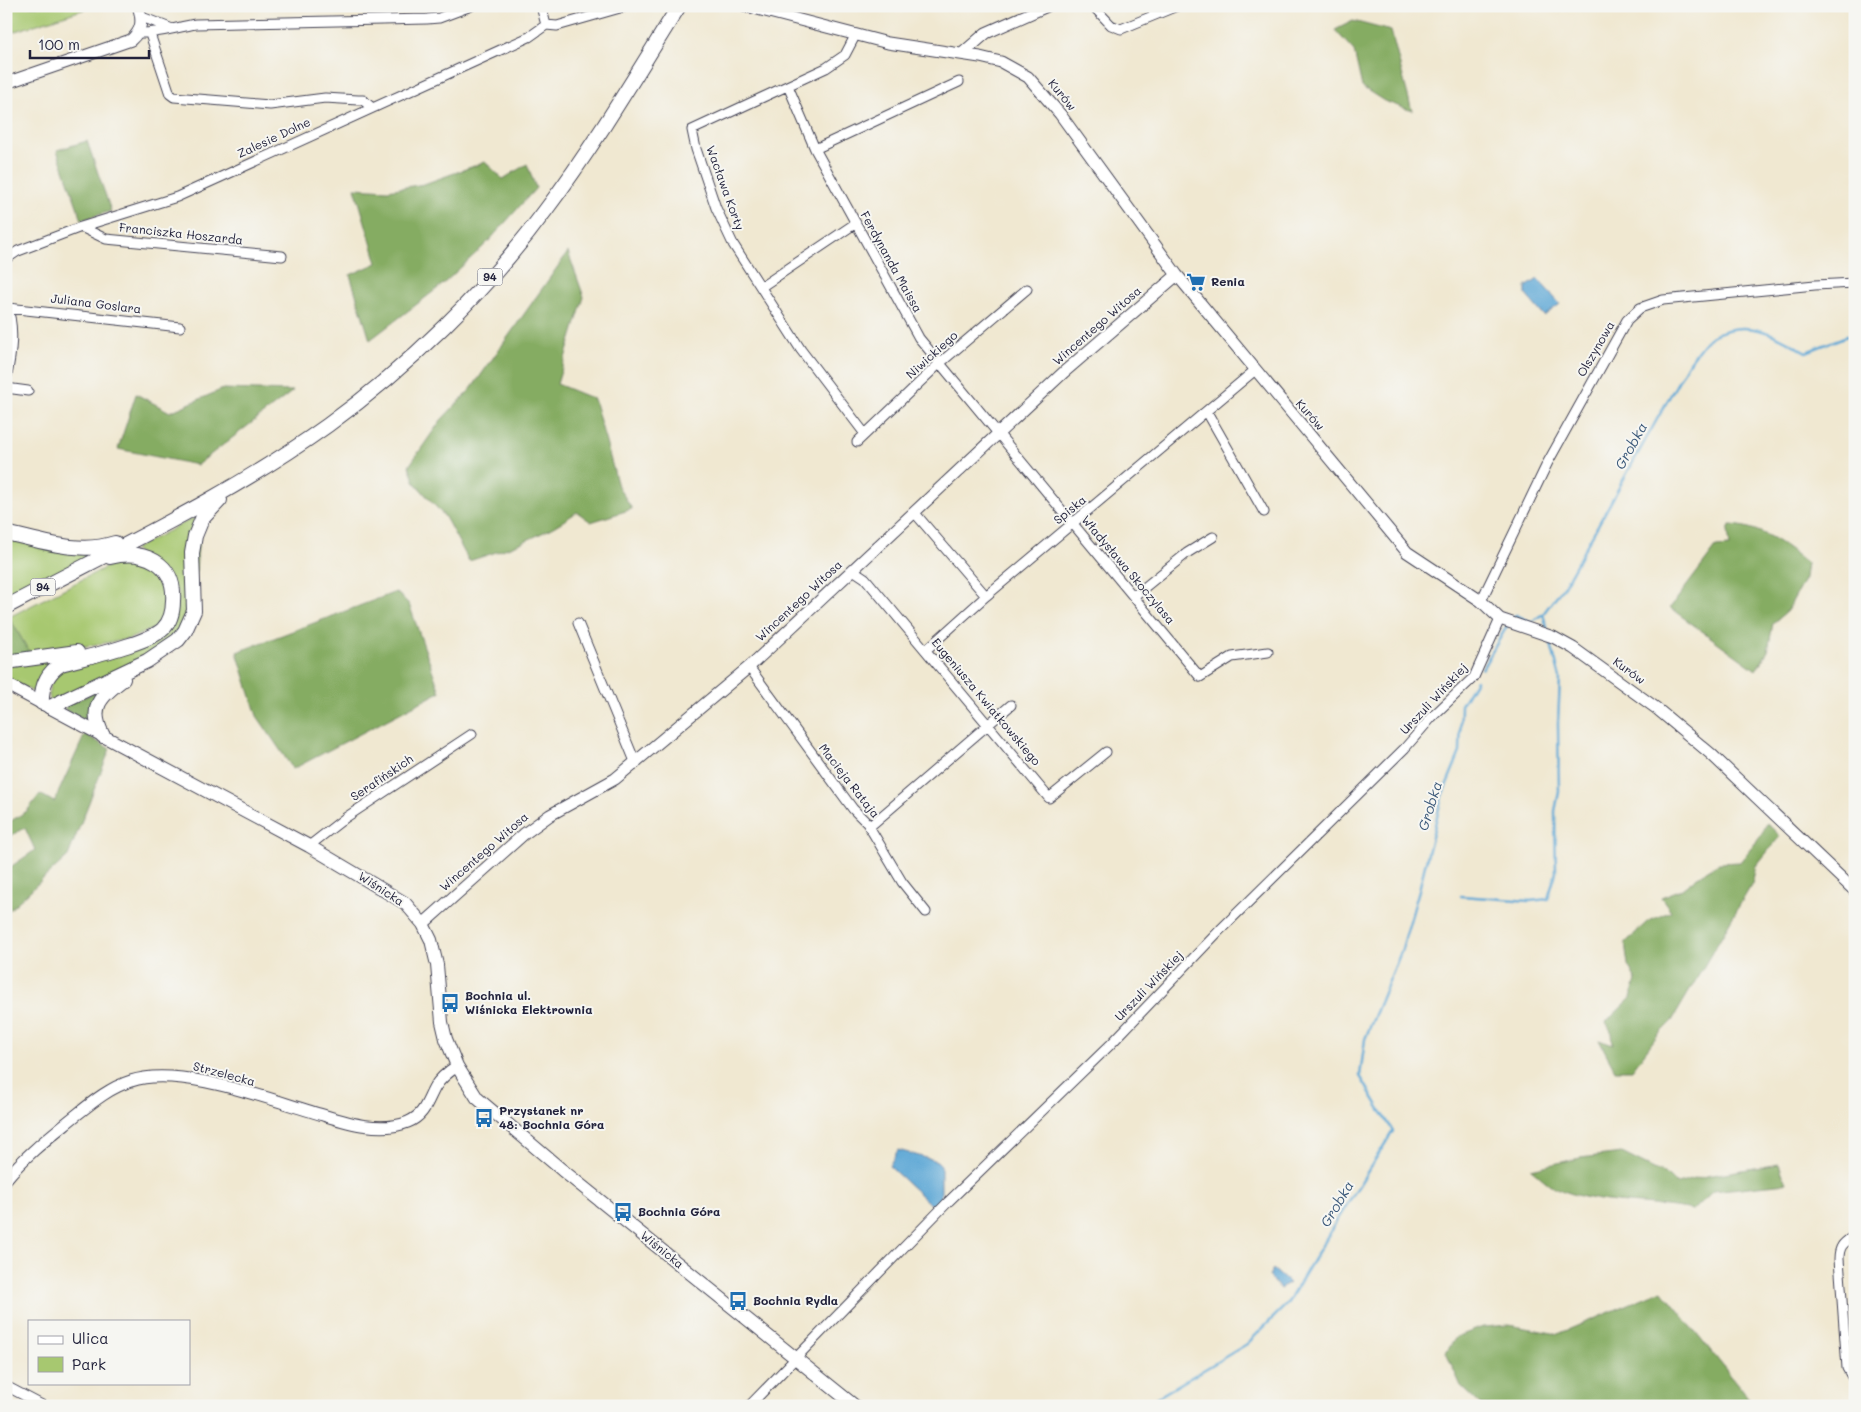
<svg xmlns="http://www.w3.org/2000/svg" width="1861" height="1412" font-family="Mali,sans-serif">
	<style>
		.green { fill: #a7c870; stroke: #647556 }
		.forest { fill: #85ac62; stroke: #54674e }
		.water { fill: #5ea8d6; stroke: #406588 }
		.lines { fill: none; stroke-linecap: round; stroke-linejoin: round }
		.stream { stroke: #5ea8d6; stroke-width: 2.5 }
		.minor-casing { stroke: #414052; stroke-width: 11 }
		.tertiary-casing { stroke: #414052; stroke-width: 13 }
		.secondary-casing { stroke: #414052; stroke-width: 14 }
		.primary-casing { stroke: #414052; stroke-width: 16 }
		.minor { stroke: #fff; stroke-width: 9 }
		.tertiary { stroke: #fff; stroke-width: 11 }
		.secondary { stroke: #fff; stroke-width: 12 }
		.primary { stroke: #fff; stroke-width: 14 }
		.labels { text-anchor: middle; stroke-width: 4; stroke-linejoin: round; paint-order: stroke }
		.shield { fill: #f6f6f2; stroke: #626272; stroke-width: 1 }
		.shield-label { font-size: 11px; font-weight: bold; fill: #22223b }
		.street-label { font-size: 12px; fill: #22223b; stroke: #f6f6f2 }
		.poi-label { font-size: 12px; font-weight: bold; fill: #22223b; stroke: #f6f6f2; text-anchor: start }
		.water-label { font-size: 14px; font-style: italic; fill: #3a5879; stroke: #f6f6f2 }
	</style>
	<rect width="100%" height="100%" fill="#f6f6f2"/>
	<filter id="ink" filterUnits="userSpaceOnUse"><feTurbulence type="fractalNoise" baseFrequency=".02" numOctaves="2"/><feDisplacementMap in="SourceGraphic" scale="10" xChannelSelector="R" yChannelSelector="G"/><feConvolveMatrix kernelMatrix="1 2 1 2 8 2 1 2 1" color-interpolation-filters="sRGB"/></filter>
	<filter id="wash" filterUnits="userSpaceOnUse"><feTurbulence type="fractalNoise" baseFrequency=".0096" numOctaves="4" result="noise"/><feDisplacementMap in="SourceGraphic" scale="20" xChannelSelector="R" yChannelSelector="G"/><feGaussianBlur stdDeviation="1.12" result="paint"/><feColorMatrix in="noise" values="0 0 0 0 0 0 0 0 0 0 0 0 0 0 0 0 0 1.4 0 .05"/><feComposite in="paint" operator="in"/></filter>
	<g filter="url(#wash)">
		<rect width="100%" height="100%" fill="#f0e8d1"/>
		<path class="green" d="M6 6H95L6 34Z
			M201 514C197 545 197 600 183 627 170 653 80 688 51 702 46 690 51 680 59 671L155 641 179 593 134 549Z
			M6 538 89 553 90 556 6 598Z
			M122 559C154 559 158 570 171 595L162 625 129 639 31 655 9 617Z
			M61 660 36 693 6 678V666Z"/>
		<path class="forest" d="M1353 21 1391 31 1412 111 1384 101 1362 87 1354 51 1335 30Z
			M87 141 111 211 82 220 57 150Z
			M485 162 503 179 527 164 536 188 487 243 442 285 370 340 350 275 377 263 355 188 388 190 424 184Z
			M568 252 584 297 557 384 594 399 618 486 632 509 591 522 577 512C541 537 510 548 469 561L445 517 415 483 409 466 441 420 471 389Z
			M223 389 293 391 197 465 118 449 136 394 170 412Z
			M1730 525C1760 526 1784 544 1807 563L1805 578 1797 593 1787 611 1773 623 1768 651 1756 670 1670 608 1716 547 1730 546 1728 531Z
			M396 592 409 604 440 692 293 769 257 716 237 652Z
			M9 617 31 655 6 657V619Z
			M106 687 95 726 65 710 66 705Z
			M85 734 110 749 68 856 6 913V870L35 850 25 828 6 838V824L27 811 40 794 54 802Z
			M1767 823 1780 836 1756 866 1752 884 1672 1021 1656 1037 1632 1070H1615L1599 1040 1613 1045 1612 1033 1606 1022 1631 998 1636 980 1628 965 1625 943 1647 922 1671 911 1661 897 1682 889 1700 875 1719 863 1740 862 1761 836Z
			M1622 1153 1670 1177 1677 1184 1706 1176 1779 1164 1786 1183 1713 1191 1693 1210C1648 1201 1600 1207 1556 1188 1547 1184 1539 1175 1531 1169L1580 1158Z
			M1662 1290 1755 1406H1482L1461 1386 1446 1353 1456 1337 1483 1327 1509 1325 1558 1334Z"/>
		<path class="water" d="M1538 279 1560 304 1544 316 1526 295V287Z
			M898 1150 937 1161 941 1165V1201L931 1205 889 1166Z
			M1273 1269 1289 1283 1280 1289 1269 1276Z"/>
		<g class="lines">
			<path class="stream" d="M1543 614 1547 628
				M1511 619 1516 615 1531 622 1543 614 1564 586 1689 362C1696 355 1703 341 1712 336 1747 317 1776 335 1806 352L1847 336 1855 338
				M1482 669 1507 626
				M1461 896 1530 901 1548 899 1556 872 1555 811 1559 792 1558 724 1560 678 1551 644
				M1143 1406 1247 1344 1287 1304 1336 1222 1393 1131 1360 1076 1365 1039 1401 952 1419 890 1442 796 1460 752 1461 705 1476 680"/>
		</g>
	</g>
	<g filter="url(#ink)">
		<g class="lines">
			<g class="minor-casing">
				<path id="minor" d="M541 6 546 25
					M1093 6 1111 25 1121 29 1177 6
					M142 17 170 28
					M546 25 557 26 627 6
					M138 33C157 34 177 27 196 24L427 19 439 18 471 6
					M150 34 170 94 174 97 270 105 325 98 358 100H363L371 107
					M855 36 845 55 826 68 692 130 696 149 716 208 733 244 801 350 865 434
					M788 86 815 149 919 338 1200 677 1232 657 1268 652
					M815 149 959 82
					M81 227 106 239 282 256
					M6 259 18 251 81 227 177 197 529 37 546 25
					M759 284 764 285 856 223
					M8 308 180 327
					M6 380C11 356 16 327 6 304
					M6 388 28 391
					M1207 412 1264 512
					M857 442 940 363 1027 289
					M914 512 986 596
					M853 570 865 578 1049 798 1106 752
					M1134 596 1187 553 1213 537
					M1481 601 1548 462 1627 320 1640 308 1663 300 1815 285 1855 283
					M578 623 636 764
					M926 650 986 596 1254 371
					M749 667 853 809 867 823 902 882 926 912
					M869 827 1011 705
					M309 846 345 818 472 734
					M1855 1235C1844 1243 1839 1245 1839 1259L1847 1368 1855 1382
					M6 1386 44 1406
					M749 1406 949 1201 1110 1045 1221 929 1405 748 1432 717 1474 677 1500 619"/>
			</g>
			<g class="tertiary-casing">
				<path id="tertiary" d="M746 6 888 43 980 57 1001 62 1028 77 1060 114 1177 275 1407 552 1481 601 1500 619 1553 637 1573 648 1656 708 1711 754 1855 891
					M963 53 986 33 1047 6
					M6 83 131 40C142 30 143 21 138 6
					M423 924 524 834 550 815 615 779 749 667 1064 372 1177 275
					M6 1179C25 1156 48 1138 70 1120 89 1105 108 1088 131 1081 179 1064 273 1101 323 1115 349 1123 381 1133 408 1122 425 1115 427 1101 435 1087 440 1078 448 1072 457 1066"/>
			</g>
			<g class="secondary-casing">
				<path id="secondary" d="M6 684 309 846 405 903 423 924 431 940 437 965 442 1022 446 1039 457 1066 477 1098 562 1170 855 1406"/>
			</g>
			<g class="primary-casing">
				<path id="primary" d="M6 533C42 541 79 555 115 543
					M6 607C115 549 228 497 328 425 407 368 487 290 545 211 594 146 636 75 679 6
					M6 662 77 652
					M42 703C41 686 47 673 61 664 85 657 147 644 163 629 170 622 173 611 173 601 176 562 143 549 110 557
					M50 707 147 661 178 640 185 631 194 611 192 553 195 536 202 519 220 500
					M103 736C88 708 100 696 123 679"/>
			</g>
			<use href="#minor" class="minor"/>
			<use href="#tertiary" class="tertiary"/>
			<use href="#secondary" class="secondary"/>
			<use href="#primary" class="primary"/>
		</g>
	</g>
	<defs>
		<g id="supermarket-bare" transform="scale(1.5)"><path d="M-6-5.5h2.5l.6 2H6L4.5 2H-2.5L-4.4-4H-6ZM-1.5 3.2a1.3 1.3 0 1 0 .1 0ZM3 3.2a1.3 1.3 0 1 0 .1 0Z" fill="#1f6fb2" stroke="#f6f6f2" stroke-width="2.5" paint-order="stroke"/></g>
		<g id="bus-bare" transform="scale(1.5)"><path d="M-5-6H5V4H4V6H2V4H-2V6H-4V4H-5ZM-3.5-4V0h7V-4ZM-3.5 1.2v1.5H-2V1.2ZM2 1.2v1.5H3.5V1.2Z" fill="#1f6fb2" stroke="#f6f6f2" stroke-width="2.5" paint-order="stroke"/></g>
	</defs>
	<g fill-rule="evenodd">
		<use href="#supermarket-bare" x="1196" y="282"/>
		<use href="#bus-bare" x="450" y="1003"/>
		<use href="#bus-bare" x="484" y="1118"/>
		<use href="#bus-bare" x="623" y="1212"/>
		<use href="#bus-bare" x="738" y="1301"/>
	</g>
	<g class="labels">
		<g class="shield">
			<rect x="477.5" y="268.5" width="25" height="17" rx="4"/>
			<rect x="30.5" y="578.5" width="25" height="17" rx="4"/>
		</g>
		<g class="shield-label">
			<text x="490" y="281">94</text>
			<text x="43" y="591">94</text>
		</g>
		<g class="street-label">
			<text transform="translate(1062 95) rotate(51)" y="4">Kurów</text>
			<text transform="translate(274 138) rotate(-25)" y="4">Zalesie Dolne</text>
			<text transform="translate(725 188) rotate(70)" y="4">Wacława Korty</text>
			<text transform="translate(181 234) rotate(6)" y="4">Franciszka Hoszarda</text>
			<text transform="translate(891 262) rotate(61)" y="4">Ferdynanda Maissa</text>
			<text transform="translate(96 304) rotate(7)" y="4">Juliana Goslara</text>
			<text transform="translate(1097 326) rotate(-41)" y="4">Wincentego Witosa</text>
			<text transform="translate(1596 349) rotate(-60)" y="4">Olszynowa</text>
			<text transform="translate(932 355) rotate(-42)" y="4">Niwickiego</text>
			<text transform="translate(1310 415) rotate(49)" y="4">Kurów</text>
			<text transform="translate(1070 510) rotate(-39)" y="4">Spiska</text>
			<text transform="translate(1128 570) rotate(50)" y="4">Władysława Skoczylasa</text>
			<text transform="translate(799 601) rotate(-43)" y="4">Wincentego Witosa</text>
			<text transform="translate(1629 671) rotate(36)" y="4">Kurów</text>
			<text transform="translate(1434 699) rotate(-47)" y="4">Urszuli Wińskiej</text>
			<text transform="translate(986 702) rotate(50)" y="4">Eugeniusza Kwiatkowskiego</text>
			<text transform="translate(382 778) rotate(-34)" y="4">Serafińskich</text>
			<text transform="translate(849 781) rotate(52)" y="4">Macieja Rataja</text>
			<text transform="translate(484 852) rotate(-41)" y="4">Wincentego Witosa</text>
			<text transform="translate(381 889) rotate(33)" y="4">Wiśnicka</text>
			<text transform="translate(1149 986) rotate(-46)" y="4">Urszuli Wińskiej</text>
			<text transform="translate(224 1074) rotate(15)" y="4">Strzelecka</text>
			<text transform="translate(662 1250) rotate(39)" y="4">Wiśnicka</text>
		</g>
		<g class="poi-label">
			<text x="1211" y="286">Renia</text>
			<text x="465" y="1000">Bochnia ul.<tspan x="465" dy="14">Wiśnicka Elektrownia</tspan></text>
			<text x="499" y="1115">Przystanek nr<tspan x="499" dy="14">48: Bochnia Góra</tspan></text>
			<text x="638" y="1216">Bochnia Góra</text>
			<text x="753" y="1305">Bochnia Rydla</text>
		</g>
		<g class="water-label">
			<text transform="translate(1631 446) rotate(-61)" y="5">Grobka</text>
			<text transform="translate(1430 806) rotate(-73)" y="5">Grobka</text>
			<text transform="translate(1337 1204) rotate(-59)" y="5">Grobka</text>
		</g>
	</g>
	<rect width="1861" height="1412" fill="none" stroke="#f6f6f2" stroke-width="25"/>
	<rect x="28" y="1320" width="162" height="65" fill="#f6f6f2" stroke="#a1a1a9"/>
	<rect x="38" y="1336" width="25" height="8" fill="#ffffff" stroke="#a1a1a9"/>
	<text x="72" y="1344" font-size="15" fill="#22223b">Ulica</text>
	<rect x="38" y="1357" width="25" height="15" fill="#a7c870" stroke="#a1a1a9"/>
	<text x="72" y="1370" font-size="15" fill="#22223b">Park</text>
	<path d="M30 50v8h119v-8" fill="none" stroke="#22223b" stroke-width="2.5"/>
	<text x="38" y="50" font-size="15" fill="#22223b" stroke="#f6f6f2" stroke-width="4" paint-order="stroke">100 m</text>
</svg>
